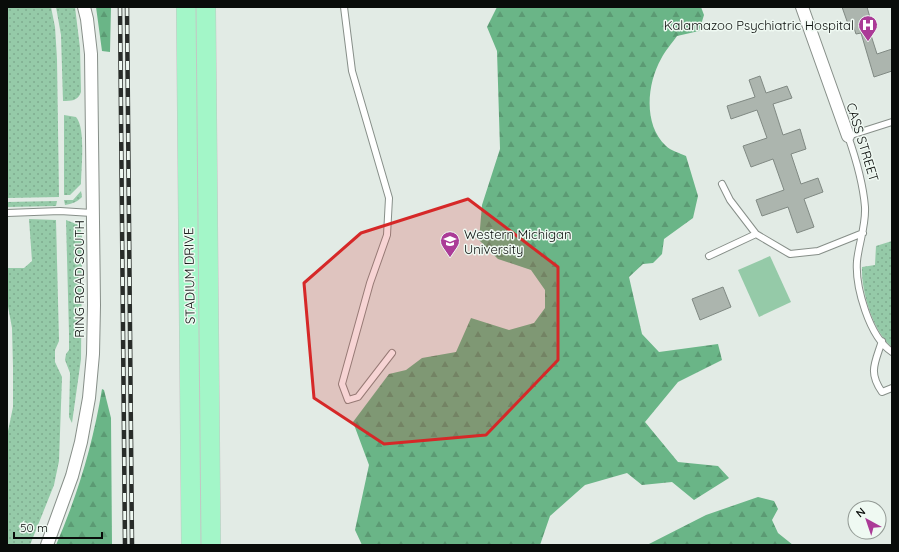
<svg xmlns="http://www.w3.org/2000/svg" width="899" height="552" font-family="Quicksand,sans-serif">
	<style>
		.green { fill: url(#green-dots) }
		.forest { fill: url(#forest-firs) }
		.pitch { fill: #95caa8 }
		.building { fill: #acb5ae; stroke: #808983 }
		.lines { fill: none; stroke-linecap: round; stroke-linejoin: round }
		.lane-casing { stroke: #878f89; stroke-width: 8 }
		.street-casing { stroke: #878f89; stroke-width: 14 }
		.primary-casing { stroke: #c4c5c4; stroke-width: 20 }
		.lane { stroke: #fff; stroke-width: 6 }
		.street { stroke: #fff; stroke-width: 12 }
		.primary { stroke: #a3f6c8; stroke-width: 19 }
		.rail-casing { stroke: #282c29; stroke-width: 4.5 }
		.rail { stroke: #eff9f2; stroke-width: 3; stroke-dasharray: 9; stroke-linecap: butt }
		.marked { fill: #d62828; fill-opacity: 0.2; stroke: #d62828; stroke-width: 3; stroke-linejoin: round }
		.labels { text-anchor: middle; stroke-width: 3; stroke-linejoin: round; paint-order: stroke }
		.poi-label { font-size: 13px; fill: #090c0a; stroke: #eff9f2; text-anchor: end }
		.street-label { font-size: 13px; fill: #090c0a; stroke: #eff9f2 }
	</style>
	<defs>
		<pattern id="green-dots" width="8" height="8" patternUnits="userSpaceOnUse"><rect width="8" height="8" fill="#95caa8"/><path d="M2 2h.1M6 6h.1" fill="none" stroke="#7fac8f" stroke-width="1.8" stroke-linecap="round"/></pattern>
		<pattern id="forest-firs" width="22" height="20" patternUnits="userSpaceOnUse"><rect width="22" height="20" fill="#6ab587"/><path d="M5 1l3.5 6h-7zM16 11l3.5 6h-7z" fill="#5b9a73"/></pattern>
	</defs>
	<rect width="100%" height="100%" fill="#e2ebe5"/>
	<path class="green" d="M7 7H51L55 27 57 59 59 197 7 198Z
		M56 7H75L80 48 81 92C78 101 71 101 63 101L61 35Z
		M64 115 76 117C86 128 81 169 81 184L70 195H64Z
		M81 191 82 197C77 202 72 204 65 205L64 200H73Z
		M57 201 56 206 7 207V202Z
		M29 219 56 220 59 341 55 350V362L62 377 59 461 54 485 30 545H7V436L13 407V367L12 328 7 301V268H24L32 261Z
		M66 220 79 225 82 234 81 359 72 423 69 417 70 373 65 360 66 354 69 350V333Z
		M892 241V347C873 332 861 291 862 267L875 265 876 246Z"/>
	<path class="forest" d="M96 7H111L110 52 102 51Z
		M497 7H701L704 15 699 31 677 36C672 43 665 51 661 59 647 84 643 125 666 146 671 151 680 153 686 156L698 196 693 218 664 239 662 254 653 263 643 264 629 277 642 334 659 352 718 344 722 360 678 382 645 422 678 462 718 466 729 478 694 500 672 482 642 485 627 473 585 485 550 516 540 545H362L355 530 369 465 353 422 389 374 406 370 422 358 456 352 471 318 509 330 534 323 545 308V290L531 270 498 259 479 240 482 205 500 149 497 51 487 27Z
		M102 389 104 390 111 418 112 545H56C78 494 93 444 102 389Z
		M758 497 774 501 778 509 772 520 778 533 793 545H647L706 515Z"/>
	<path class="pitch" d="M770 256 791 302 759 317 738 270Z"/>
	<path class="building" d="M842 7H867L873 28 869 29 877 54 892 49V71L874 77 861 33 856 34 852 22 848 24Z
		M760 76 766 93 787 86 792 98 773 104 783 135 800 129 806 149 791 154 801 184 818 178 823 192 804 199 814 227 797 233 788 207 762 216 756 200 784 190 773 159 751 167 743 146 767 138 757 110 731 119 727 106 755 97 749 80Z
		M723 287 731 307 700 320 692 299Z"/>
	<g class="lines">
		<g class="lane-casing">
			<path id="lane" d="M344 7 352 71 389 198 387 235 370 283 342 384 348 400 358 397 392 353
				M892 122 848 136C856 159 863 182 865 207 866 226 859 242 857 261 855 286 869 337 892 352
				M722 184 730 200 756 234 790 254 818 251 863 233
				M7 213 60 211 92 213
				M709 256 756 234
				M882 341C875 363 868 372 882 392L892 388"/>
		</g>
		<g class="street-casing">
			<path id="street" d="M802 7 848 136
				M47 545 72 476 81 442 89 398 93 354 94 305 91 54 87 19 84 7"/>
		</g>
		<g class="primary-casing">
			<path id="primary" d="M186 7 191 545
				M206 7 211 545"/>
		</g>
		<use href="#lane" class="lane"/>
		<use href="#street" class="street"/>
		<use href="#primary" class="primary"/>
		<g class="rail-casing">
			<path id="rail" d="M120 7 125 545
				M127 7 132 545"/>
		</g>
		<use href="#rail" class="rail"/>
	</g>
	<path class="marked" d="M468 199 558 267V360L486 435 384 444 314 398 304 283 361 233Z"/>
	<defs>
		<g id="hospital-pin" transform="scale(1)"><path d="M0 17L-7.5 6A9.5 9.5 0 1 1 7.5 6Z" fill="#ab3b97" stroke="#eff9f2"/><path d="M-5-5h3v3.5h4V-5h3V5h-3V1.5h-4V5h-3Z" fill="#fff"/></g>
		<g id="university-pin" transform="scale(1)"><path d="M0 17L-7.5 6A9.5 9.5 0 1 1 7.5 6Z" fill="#ab3b97" stroke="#eff9f2"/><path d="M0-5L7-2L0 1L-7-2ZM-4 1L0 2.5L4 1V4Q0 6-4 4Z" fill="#fff"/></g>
	</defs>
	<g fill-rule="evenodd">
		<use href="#hospital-pin" x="868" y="25"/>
		<use href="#university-pin" x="450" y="241"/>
	</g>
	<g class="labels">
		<g class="poi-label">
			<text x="854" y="30">Kalamazoo Psychiatric Hospital</text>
			<text x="464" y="239" text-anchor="start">Western Michigan<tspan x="464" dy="15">University</tspan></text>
		</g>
		<g class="street-label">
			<text transform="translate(863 142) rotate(73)" y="5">CASS STREET</text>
			<text transform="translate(189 276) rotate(-91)" y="5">STADIUM DRIVE</text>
			<text transform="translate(79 279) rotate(-90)" y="5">RING ROAD SOUTH</text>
		</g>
	</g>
	<rect width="899" height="552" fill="none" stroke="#090c0a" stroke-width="16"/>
	<g transform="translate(867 520) rotate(320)"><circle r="19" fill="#eff9f2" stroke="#939a95"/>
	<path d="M0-3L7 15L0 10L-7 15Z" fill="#ab3b97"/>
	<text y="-6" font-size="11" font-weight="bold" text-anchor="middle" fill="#090c0a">N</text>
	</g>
	<path d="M14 532v6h88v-6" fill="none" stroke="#090c0a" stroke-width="2"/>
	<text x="20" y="532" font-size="12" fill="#090c0a" stroke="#eff9f2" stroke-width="3" paint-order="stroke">50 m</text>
</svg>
